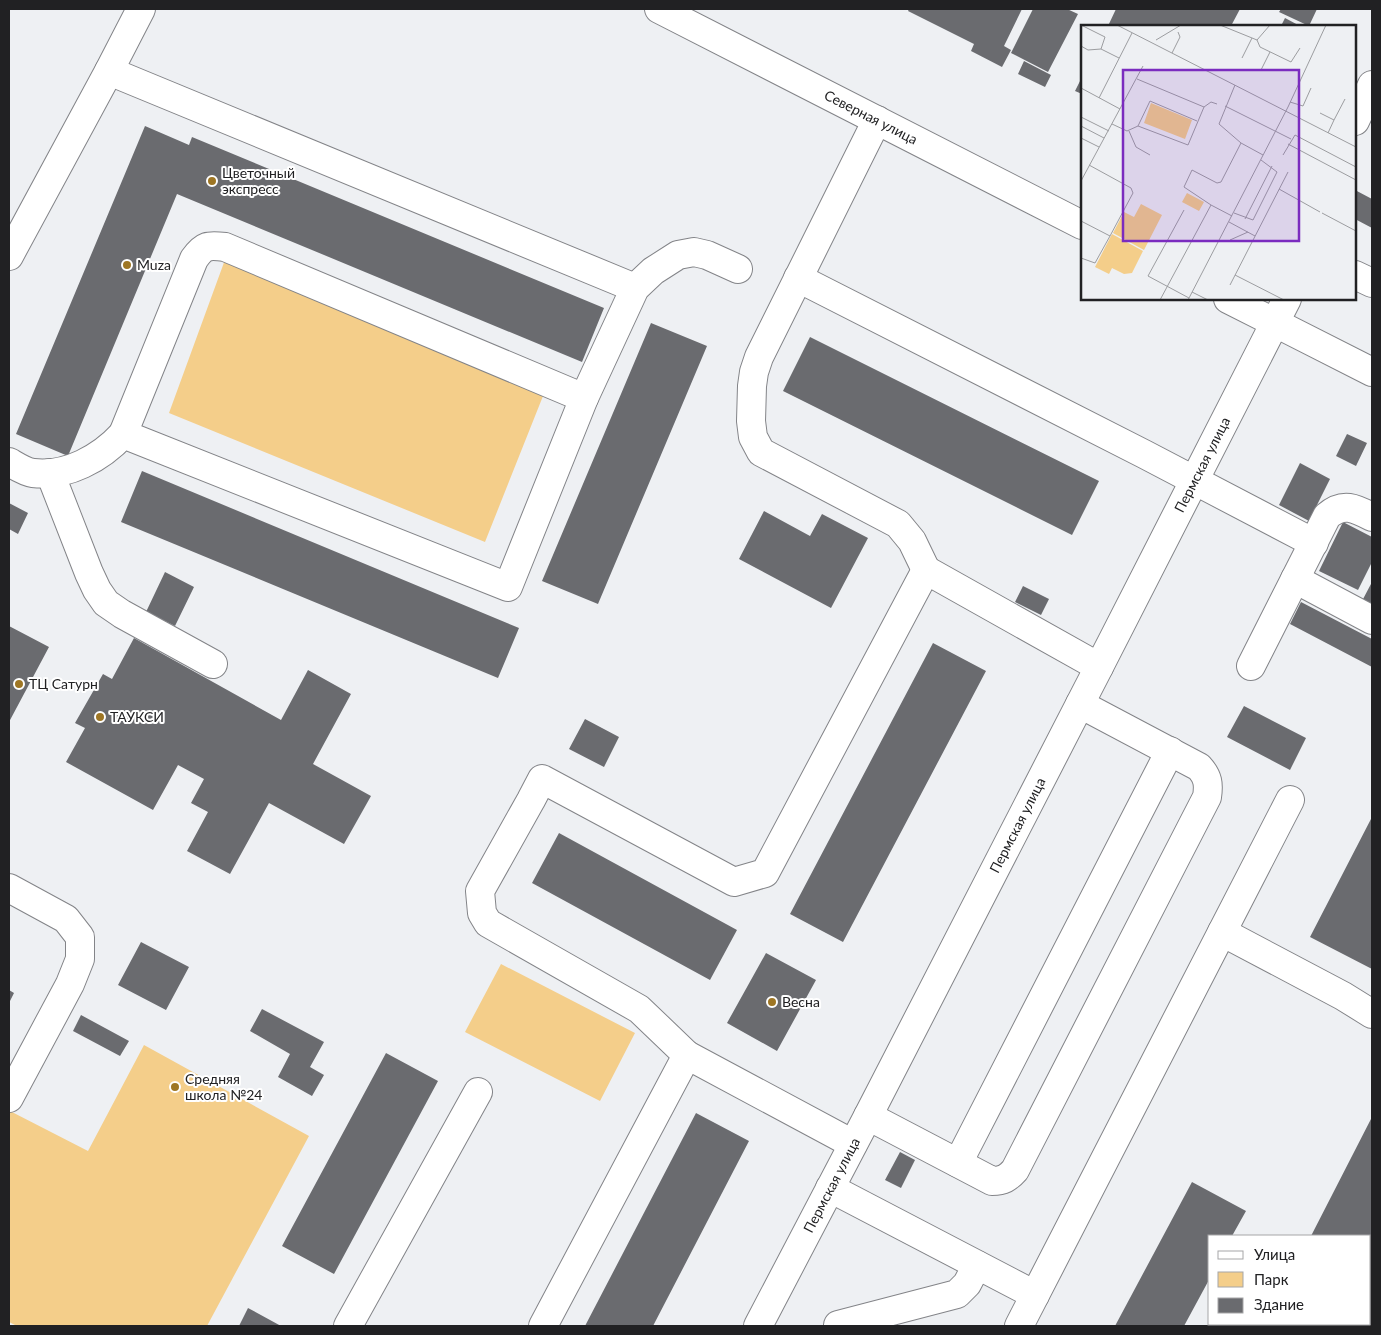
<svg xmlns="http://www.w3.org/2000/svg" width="1381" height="1335" font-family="Lato,sans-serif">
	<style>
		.green { fill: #f4ce8a }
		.building { fill: #6a6b6f }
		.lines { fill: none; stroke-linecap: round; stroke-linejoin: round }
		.minor-casing { stroke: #838488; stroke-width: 30 }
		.major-casing { stroke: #838488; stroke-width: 30 }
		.minor { stroke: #fff; stroke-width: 28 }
		.major { stroke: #fff; stroke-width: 28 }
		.poi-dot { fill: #9e7624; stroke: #fff; stroke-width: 2 }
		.labels { text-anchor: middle; stroke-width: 4; stroke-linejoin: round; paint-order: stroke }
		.street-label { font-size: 14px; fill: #212123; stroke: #fff }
		.poi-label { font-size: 14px; fill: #212123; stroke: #fff; text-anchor: start }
		.inset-road { fill: none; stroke: #9c9da0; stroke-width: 1 }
		.view { fill: #7b2cbf; fill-opacity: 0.15; stroke: #7b2cbf; stroke-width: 2.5 }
		.inset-edge { fill: none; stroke: #212123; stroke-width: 2.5 }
	</style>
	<rect width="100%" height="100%" fill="#eef0f3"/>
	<path class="green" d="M226 257 545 391 485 542 169 413Z
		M501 964 635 1033 600 1101 465 1032Z
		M144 1045 309 1136 207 1326H17L9 1322V1114L10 1111 88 1151Z"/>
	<path class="building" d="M909 9H1022L1004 46 1011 50 1002 67 971 51 974 44 908 11Z
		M1033 9H1067L1078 14 1048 72 1011 53Z
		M1116 9H1240L1231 26H1108Z
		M1281 9H1317L1309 26 1279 12Z
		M1285 18 1300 26H1281Z
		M1024 61 1051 75 1045 87 1018 74Z
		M1082 77V94L1075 91Z
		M145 126 189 145 192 137 604 308 582 362 177 194 68 456 16 434Z
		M1355 190 1372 199V228L1355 219Z
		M651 323 707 346 598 604 542 581Z
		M810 337 1099 481 1072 535 783 391Z
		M1347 434 1367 443 1356 466 1336 456Z
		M1300 463 1330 479 1309 521 1279 505Z
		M142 471 519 628 498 678 121 522Z
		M9 503 28 513 18 534 9 529Z
		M764 511 810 536 822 514 868 538 831 608 739 559Z
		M1343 522 1372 537V562L1358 590 1319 571Z
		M165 572 194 587 175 626 146 612Z
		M1372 582V607L1362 601Z
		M1023 586 1049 599 1041 615 1015 602Z
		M1301 602 1372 639V667L1290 624Z
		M9 626 49 647 9 722Z
		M134 638 281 720 308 670 351 694 313 764 371 796 344 844 269 803 230 874 187 851 208 812 191 803 204 779 178 765 153 810 66 762 85 728 75 723 103 674 112 679Z
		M933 643 986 671 843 942 790 914Z
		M1244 706 1306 738 1290 770 1227 737Z
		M585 719 619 737 604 767 569 749Z
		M1372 817V969L1310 937Z
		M559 833 737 930 710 980 532 883Z
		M141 942 189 967 166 1010 118 985Z
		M766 953 816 980 777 1051 727 1023Z
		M9 990 14 993 9 1003Z
		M262 1009 324 1042 310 1067 324 1075 312 1096 278 1077 290 1054 250 1031Z
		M81 1015 129 1041 120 1056 73 1031Z
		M386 1053 438 1081 334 1274 282 1246Z
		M696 1113 749 1141 653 1326H585Z
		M1372 1117V1326H1353L1349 1324H1370V1236H1311Z
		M900 1152 915 1160 901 1188 885 1180Z
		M1192 1182 1246 1211 1232 1236H1210V1278L1184 1326H1115Z
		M248 1308 281 1326H239Z"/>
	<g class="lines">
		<g class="minor-casing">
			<g id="minor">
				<path d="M109 71 635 288"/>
				<path d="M877 120 759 357 754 372 752 386 751 421 753 437 761 452 898 524 912 541 926 570"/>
				<path d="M1355 121 1372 85"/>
				<path d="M9 256 109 71 141 9"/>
				<path d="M1355 275 1372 283"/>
				<path d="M798 278 1144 454 1314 543"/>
				<path d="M123 434 194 259C204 245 208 245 225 247L584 398"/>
				<path d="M9 462C16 466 25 472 33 473 67 477 101 458 123 434L508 587 584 398 635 288 653 271 678 255 694 252 707 255 738 269"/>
				<path d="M50 473 89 573 97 590 106 603 122 614 213 664"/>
				<path d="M1295 579 1372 620"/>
				<path d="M1251 666 1327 516C1343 502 1355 508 1372 517"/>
				<path d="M9 888 66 919 80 937V959L70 984 9 1098"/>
				<path d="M1222 932 1343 996 1372 1014"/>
				<path d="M687 1055 853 1144"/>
				<path d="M868 1116 992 1181C1003 1181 1008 1178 1015 1170L1207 797C1209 784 1208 777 1199 767L1080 704"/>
				<path d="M958 1163 1170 751"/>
				<path d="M830 1188 1035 1295"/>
				<path d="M838 1325 957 1294 967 1284 977 1265"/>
				<path d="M348 1326 478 1092"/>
				<path d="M543 1326 687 1055 639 1009 488 923 482 913 480 891 531 800 542 779 734 882 765 873 926 570 1099 667"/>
				<path id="s1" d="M758 1326 868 1116 1099 667 1287 299"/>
				<path d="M1019 1326 1290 800"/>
			</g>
		</g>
		<g class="major-casing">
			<g id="major">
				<path id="s2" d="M659 9 1082 225"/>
				<path d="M1228 299 1372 372"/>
			</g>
		</g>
		<use href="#minor" class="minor"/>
		<use href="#major" class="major"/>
	</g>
	<g class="poi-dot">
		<circle cx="212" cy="181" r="5"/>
		<circle cx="127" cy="265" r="5"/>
		<circle cx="19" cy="684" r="5"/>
		<circle cx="100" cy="717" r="5"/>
		<circle cx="772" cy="1002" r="5"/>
		<circle cx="175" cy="1087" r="5"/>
	</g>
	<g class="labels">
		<g class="street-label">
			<text dy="5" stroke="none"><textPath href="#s2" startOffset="238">Северная улица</textPath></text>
			<text dy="5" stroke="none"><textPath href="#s1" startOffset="969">Пермская улица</textPath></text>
			<text dy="5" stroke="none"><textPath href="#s1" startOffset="564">Пермская улица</textPath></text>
			<text dy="5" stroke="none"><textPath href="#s1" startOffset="159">Пермская улица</textPath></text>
		</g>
		<g class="poi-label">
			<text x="222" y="178">Цветочный<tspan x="222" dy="16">экспресс</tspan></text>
			<text x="137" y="270">Muza</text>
			<text x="29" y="689">ТЦ Сатурн</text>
			<text x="110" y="722">ТАУКСИ</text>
			<text x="782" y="1007">Весна</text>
			<text x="185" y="1084">Средняя<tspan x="185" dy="16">школа №24</tspan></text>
		</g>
	</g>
	<g transform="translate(1081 25)">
		<rect width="275" height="275" fill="#eef0f3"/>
		<path d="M70 78 111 95 104 114 63 98ZM106 168 123 177 118 186 101 177ZM60 179 81 190 63 225 32 208 43 187 53 192ZM31 209 62 226 51 248 43 249 31 243 28 249 14 242Z" fill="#f4ce8a"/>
		<path class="inset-road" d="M0 0 24 12 20 24M36 0 275 122M139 0 176 15 189 0M75 15 100 0M176 15 179 22 210 37 219 23M0 21 7 25 20 24 38 33M91 28 99 12 97 7M161 33 171 13M180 45 189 27M56 54 123 82M154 60 138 99 160 118M0 63 39 84M18 73 51 8M209 77 222 81 230 63M144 81 210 114M239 88 253 95 247 108M0 92 28 106M253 95 264 74M31 99 46 106 57 101 107 120 123 82 130 77 136 79M0 101 23 113M57 101 69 76 116 96M48 106 55 122 69 130M0 113 18 122M207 119 275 155M202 130 214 110 275 142M0 156 62 41M198 164 239 187M130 180 151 191M103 185 67 251 108 273M153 188 172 195 196 147 180 135M241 188 275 206M164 194 191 141M0 196 29 211 52 168 50 163 8 140M148 197 174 211M149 215 167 207M0 233 14 238 29 211M154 250 203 275M149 260 207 147M111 267 127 275M79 275 130 180 103 162 111 145 136 158 140 157 160 118 182 130M107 275 207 82 245 0"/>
		<path class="view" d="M42 45H218V216H42Z"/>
		<rect width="275" height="275" class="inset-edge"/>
	</g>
	<rect width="1381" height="1335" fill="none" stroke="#212123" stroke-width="20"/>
	<rect x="1208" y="1235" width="162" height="90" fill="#ffffff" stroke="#a6a6a7"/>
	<rect x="1218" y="1251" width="25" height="8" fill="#ffffff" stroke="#a6a6a7"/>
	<text x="1254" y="1260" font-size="15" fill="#212123">Улица</text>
	<rect x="1218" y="1272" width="25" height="15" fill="#f4ce8a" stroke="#a6a6a7"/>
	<text x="1254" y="1285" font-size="15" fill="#212123">Парк</text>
	<rect x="1218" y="1298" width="25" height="15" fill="#6a6b6f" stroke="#a6a6a7"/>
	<text x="1254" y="1310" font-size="15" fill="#212123">Здание</text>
</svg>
